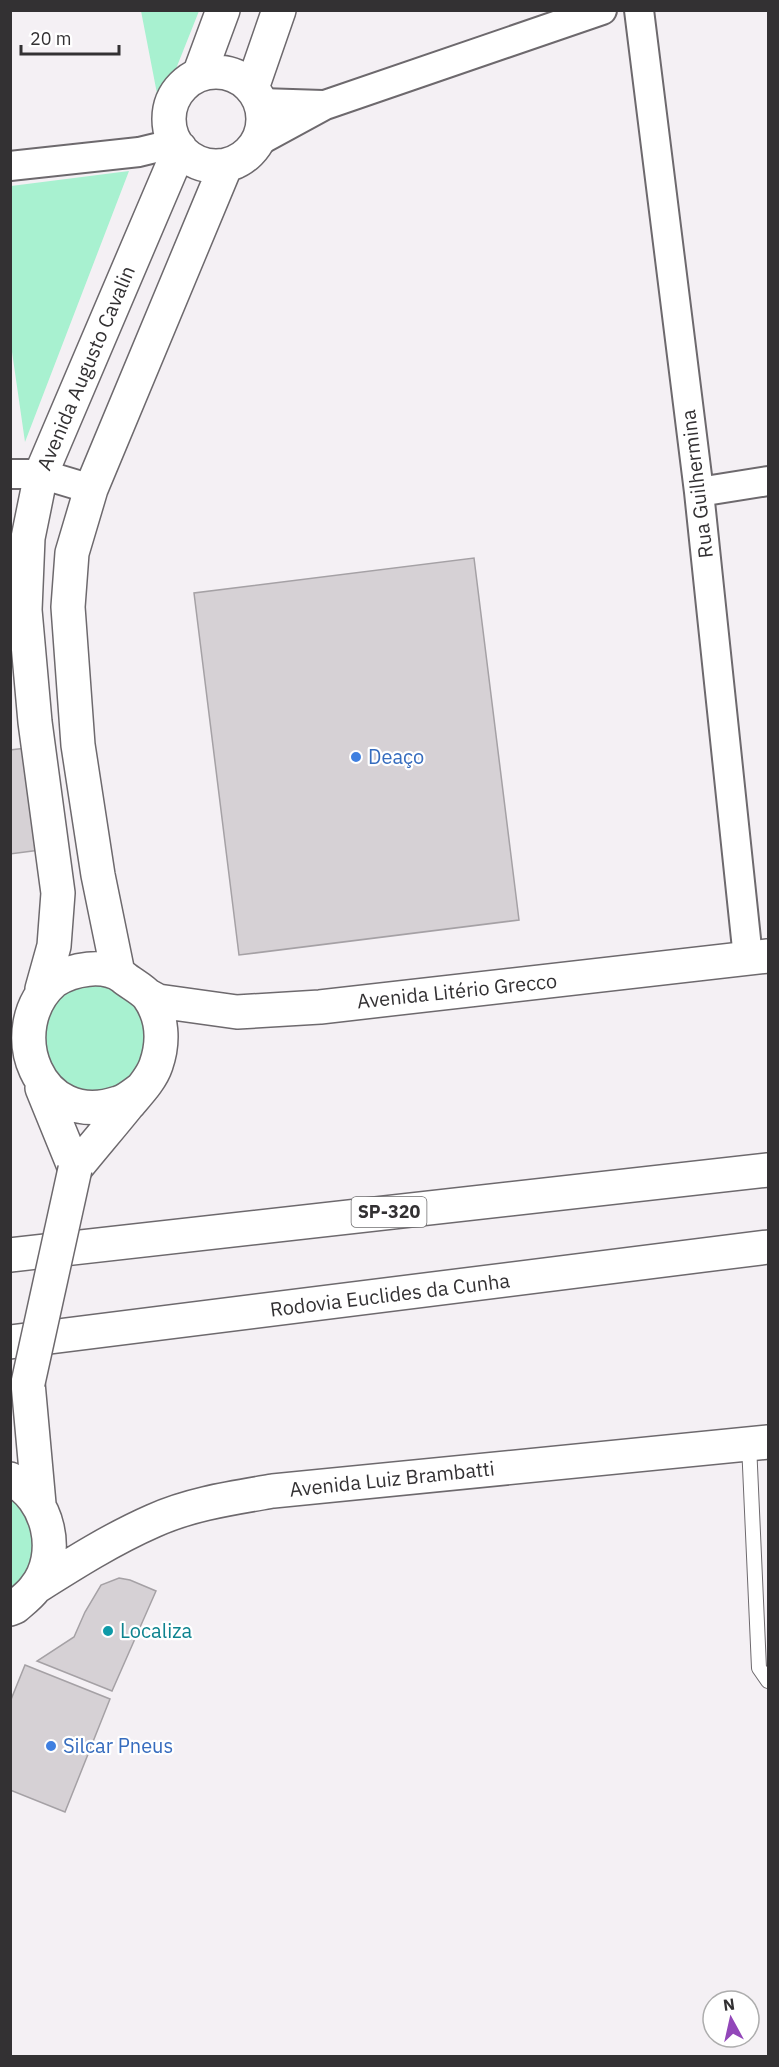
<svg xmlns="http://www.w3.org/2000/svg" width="779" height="2067" font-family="'IBM Plex Sans',sans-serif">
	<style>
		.green { fill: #a8f1d0 }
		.building { fill: #d6d1d5; stroke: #a5a1a5; stroke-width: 1.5 }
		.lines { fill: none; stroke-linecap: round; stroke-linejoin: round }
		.lane-casing { stroke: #6d696d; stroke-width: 16 }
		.street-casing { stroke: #6d696d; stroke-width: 32 }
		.secondary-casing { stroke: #6d696d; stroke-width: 36 }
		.highway-casing { stroke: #6d696d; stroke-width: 36 }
		.lane { stroke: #fff; stroke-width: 14 }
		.street { stroke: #fff; stroke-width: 28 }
		.secondary { stroke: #fff; stroke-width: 33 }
		.highway { stroke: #fff; stroke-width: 33 }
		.secondary-bridge-casing { stroke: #6d696d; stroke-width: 36; stroke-linecap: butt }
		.secondary-bridge { stroke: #fff; stroke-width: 33 }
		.shop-dot { fill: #3f7fe0; stroke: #fff; stroke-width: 2 }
		.culture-dot { fill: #0f9aa8; stroke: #fff; stroke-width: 2 }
		.labels { text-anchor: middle; stroke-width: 4.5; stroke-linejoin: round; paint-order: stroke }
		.shield { fill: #fff; stroke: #706f70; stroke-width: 1.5 }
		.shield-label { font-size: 18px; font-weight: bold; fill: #333133 }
		.street-label { font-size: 20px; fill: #333133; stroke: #fff }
		.shop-label { font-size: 20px; fill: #366cbe; stroke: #fff; text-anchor: start }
		.culture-label { font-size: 20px; fill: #0d838f; stroke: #fff; text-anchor: start }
	</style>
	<rect width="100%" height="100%" fill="#f4f0f4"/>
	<path class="green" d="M141 11H199L160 109Z
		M129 171 25 442 10 338 11 186Z
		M92 974 151 1014 150 1063 115 1097 45 1083 32 1013Z
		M10 1492 29 1511 36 1558 25 1581 10 1594Z"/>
	<path class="building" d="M474 558 519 920 239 955 194 593Z
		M26 748 40 850 10 854V750Z
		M119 1578 130 1580 156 1591 112 1691 37 1661 74 1637 85 1612 101 1585Z
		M25 1665 110 1699 65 1812 10 1790V1702Z"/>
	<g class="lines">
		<g class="lane-casing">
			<path id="lane" d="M749 1444 759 1668 768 1681"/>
		</g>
		<g class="street-casing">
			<path id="street" d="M639 10 699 492 748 958
				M261 103 323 105
				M257 142 325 105 602 10
				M10 166 139 152 176 143
				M10 474H41L91 489
				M699 492 768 481"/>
		</g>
		<g class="secondary-casing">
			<path id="secondary" d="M169 119a47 47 0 1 1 94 0a47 47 0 1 1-94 0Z
				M199 75 223 10
				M252 88 279 10
				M118 973 98 875 78 745 68 607 72 553 91 489 226 165
				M42 989 54 946 58 893 35 722 25 610 28 538 41 474 180 148
				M147 995 158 1001 237 1012 320 1007 768 956
				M42 1088 75 1169C92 1148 110 1127 127 1106 137 1094 151 1080 156 1065 164 1042 163 1017 148 996 142 989 130 983 123 977 104 963 72 969 54 981 0 1028 38 1130 118 1103 126 1101 134 1094 141 1089
				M28 1383 39 1504
				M10 1479C49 1497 62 1555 35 1588 30 1595 22 1601 15 1607L10 1609
				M36 1587C74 1563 112 1539 153 1521 190 1504 232 1498 273 1491L768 1442"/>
		</g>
		<g class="highway-casing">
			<path id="highway" d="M10 1255 768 1170
				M10 1342 768 1247"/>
		</g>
		<use href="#lane" class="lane"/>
		<use href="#street" class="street"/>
		<use href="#secondary" class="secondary"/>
		<use href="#highway" class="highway"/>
		<g class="secondary-bridge-casing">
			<path id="secondary-bridge" d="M28 1383 75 1169"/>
		</g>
		<use href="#secondary-bridge" class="secondary-bridge"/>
	</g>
	<g class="shop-dot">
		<circle cx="356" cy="757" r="6"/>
		<circle cx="51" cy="1746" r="6"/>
	</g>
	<circle class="culture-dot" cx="108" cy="1631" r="6"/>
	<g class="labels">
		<rect class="shield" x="351.5" y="1197" width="75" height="30" rx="4.5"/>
		<g class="shield-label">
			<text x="389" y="1218">SP-320</text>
		</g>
		<g class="street-label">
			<text transform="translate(86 368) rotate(-67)" y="7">Avenida Augusto Cavalin</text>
			<text transform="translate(697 484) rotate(-97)" y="7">Rua Guilhermina</text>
			<text transform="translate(457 991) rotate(-6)" y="7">Avenida Litério Grecco</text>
			<text transform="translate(390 1295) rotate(-7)" y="7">Rodovia Euclides da Cunha</text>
			<text transform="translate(392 1479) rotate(-6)" y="7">Avenida Luiz Brambatti</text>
		</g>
		<g class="shop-label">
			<text x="368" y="764">Deaço</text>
			<text x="63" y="1753">Silcar Pneus</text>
		</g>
		<g class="culture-label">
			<text x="120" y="1638">Localiza</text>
		</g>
	</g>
	<rect width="779" height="2067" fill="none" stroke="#333133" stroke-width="24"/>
	<g transform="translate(731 2019) rotate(352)"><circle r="28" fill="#ffffff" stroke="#adadad" stroke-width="1.5"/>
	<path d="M0-4.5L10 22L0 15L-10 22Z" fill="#9247b9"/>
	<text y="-9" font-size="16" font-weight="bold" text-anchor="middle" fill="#333133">N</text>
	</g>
	<path d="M21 45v9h98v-9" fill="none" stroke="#333133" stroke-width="3"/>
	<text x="30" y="45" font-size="18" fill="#333133" stroke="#ffffff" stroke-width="4.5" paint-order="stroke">20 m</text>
</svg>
